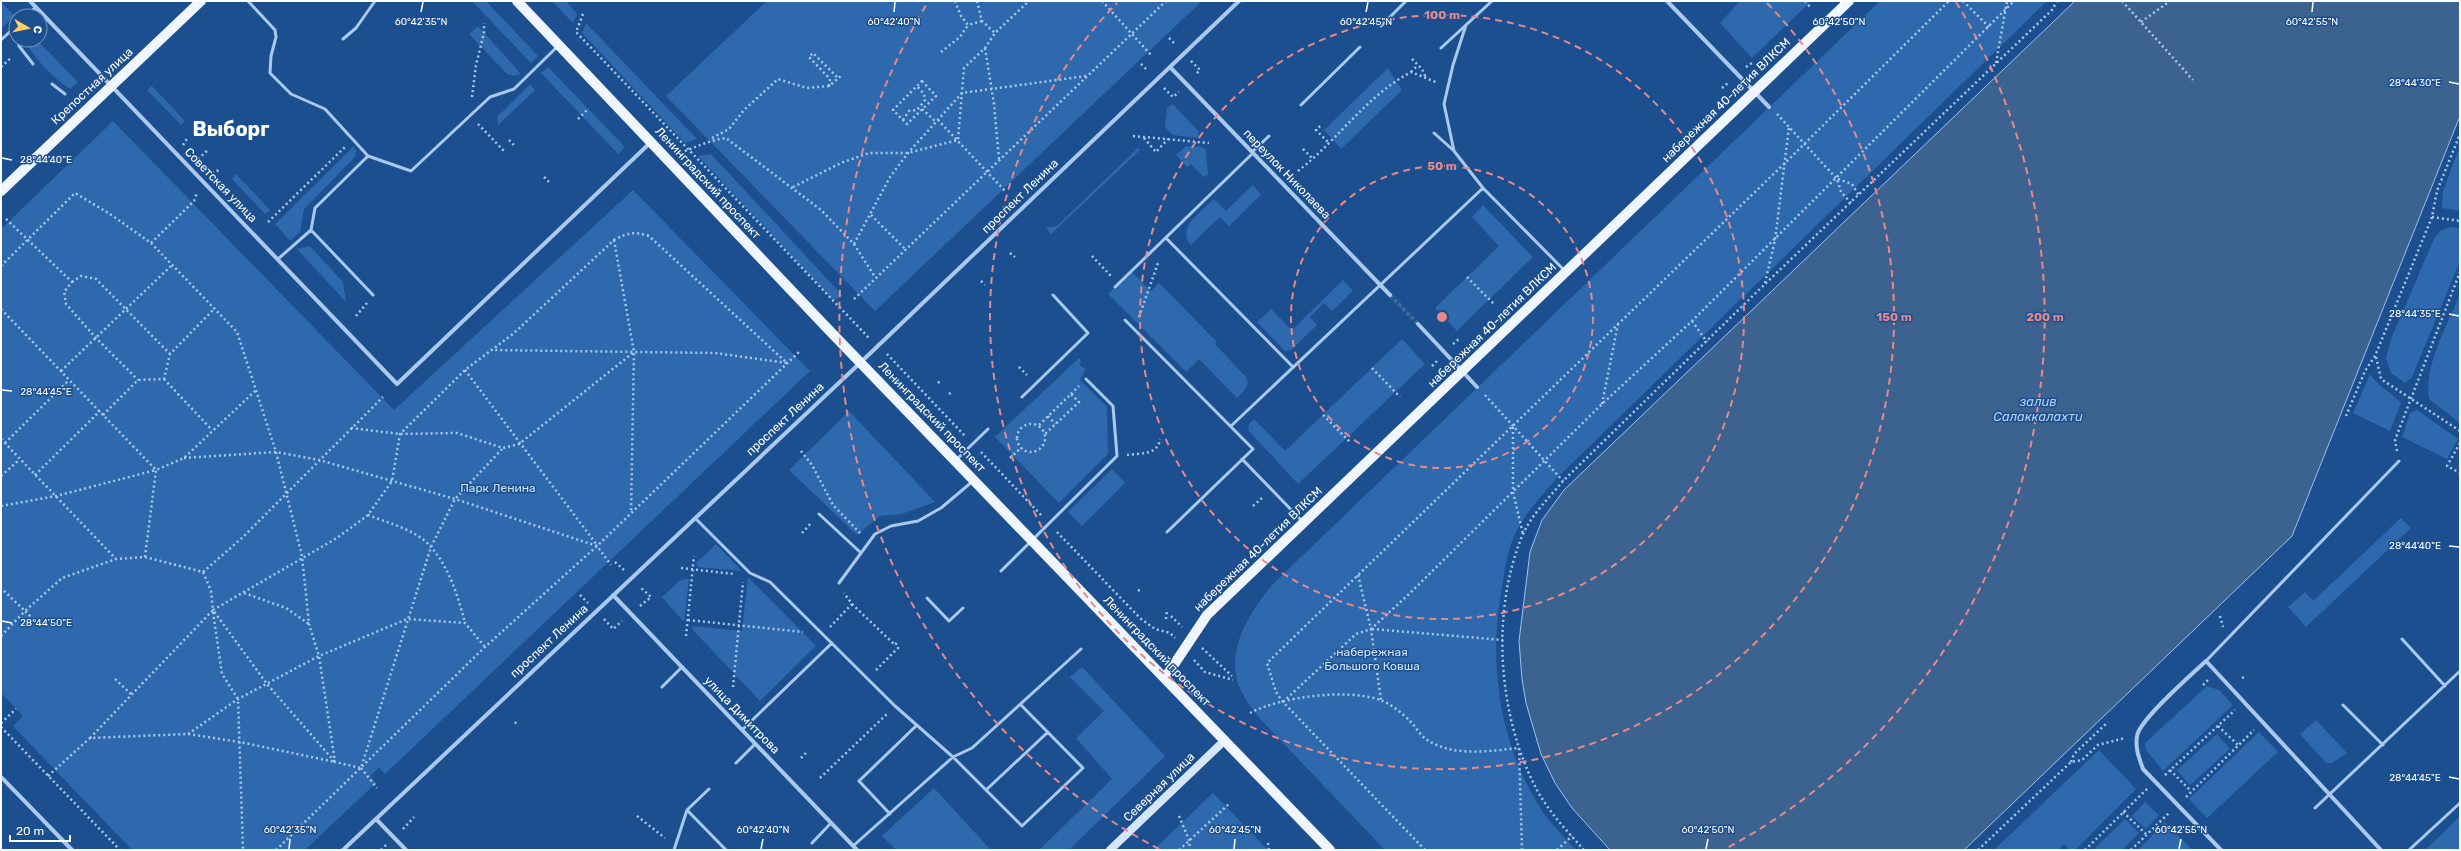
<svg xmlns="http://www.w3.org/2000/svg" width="2461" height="851" font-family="Rubik,sans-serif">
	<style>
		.green { fill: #2e69ad }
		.water { fill: #3c6290; stroke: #9cc4f0 }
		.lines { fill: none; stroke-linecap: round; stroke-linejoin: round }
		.street-tunnel { stroke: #3d69a0; stroke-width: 4; stroke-dasharray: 4 2; stroke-linecap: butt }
		.path { stroke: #a9c9ee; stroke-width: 2.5; stroke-dasharray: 2 3; stroke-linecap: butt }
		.lane { stroke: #a9c9ee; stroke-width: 3 }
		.street { stroke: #a9c9ee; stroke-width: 4 }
		.secondary { stroke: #d6e6fa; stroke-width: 8 }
		.primary { stroke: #f0f6ff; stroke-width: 10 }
		.ticks { fill: none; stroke: #fff; stroke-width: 1.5 }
		.ring { fill: none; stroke: #e88989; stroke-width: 2; stroke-dasharray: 7 5 }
		.labels { text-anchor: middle; stroke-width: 3; stroke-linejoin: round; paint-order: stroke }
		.street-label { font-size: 12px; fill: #fff; stroke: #1b4f8f }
		.park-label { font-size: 12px; fill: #cfe3fa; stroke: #1b4f8f }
		.water-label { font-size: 13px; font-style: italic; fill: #b5d3f5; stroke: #1b4f8f }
		.town-label { font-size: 20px; font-weight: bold; fill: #fff; stroke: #1b4f8f }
		.ticks-label { font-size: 10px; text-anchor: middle; fill: #fff; stroke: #1b4f8f; stroke-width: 3; stroke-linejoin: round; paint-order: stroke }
		.centre { fill: #e88989; stroke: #1b4f8f; stroke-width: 2 }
		.ring-label { font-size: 12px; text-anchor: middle; font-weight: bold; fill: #e88989; stroke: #1b4f8f; stroke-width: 3; stroke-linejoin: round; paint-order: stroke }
	</style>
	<rect width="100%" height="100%" fill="#1b4f8f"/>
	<path class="green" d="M472 1H486L538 56 531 63Z
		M552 1H566L577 14 573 23Z
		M767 1H1202L875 311 666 96Z
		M1740 1H1811L1752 58 1720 23Z
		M1880 1H2047L1558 477C1543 494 1527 511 1516 532 1507 550 1504 574 1501 593 1489 664 1499 738 1536 801 1546 819 1562 835 1576 850H1385L1261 720C1252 709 1243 697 1238 684 1227 646 1251 610 1274 583Z
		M1 2 14 16 1 29Z
		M586 23 697 139 685 143 582 33Z
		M478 26 521 74 514 76 507 74 469 34Z
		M24 40H37L78 82 70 89C53 78 34 58 24 40Z
		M548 67 625 147 618 154 541 73Z
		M1388 68 1402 90 1341 149 1324 130Z
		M530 84 535 90 498 125 497 117Z
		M152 86 185 121 181 125 147 90Z
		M1173 104 1199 132 1197 138 1173 135 1165 127 1167 108Z
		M113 121 394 410 633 190 810 371 385 774 379 767 370 776 376 783 305 850H132L13 726 23 716 1 693V229Z
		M354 146 356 151 355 157 304 209 300 232 290 241 275 224Z
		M1186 146 1202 147 1206 150 1208 175 1203 177 1191 164 1187 167 1176 155Z
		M2460 146V211L2442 208 2443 191Z
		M1138 148 1140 150 1051 234 1046 228 1057 226Z
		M711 154 843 296 837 299H832L698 156Z
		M236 174 270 210 265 214 232 179Z
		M1253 185 1261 195 1229 226 1220 217 1191 245C1175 229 1203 210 1214 199L1226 211Z
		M1483 205 1533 257 1457 331 1435 308 1499 246 1472 217Z
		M2451 227 2460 228V261L2412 377 2405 383 2391 373 2386 358 2391 339 2434 239 2441 230Z
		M310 246 343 282 346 302 297 249Z
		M1131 271 1151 291 1159 283 1217 342 1215 344 1246 377C1251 387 1243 391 1237 398L1199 359 1186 372 1108 294Z
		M1343 280 1353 291 1332 311 1324 303 1310 317 1317 325 1291 350 1285 351 1257 322 1271 309 1292 330Z
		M2460 294V423L2429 399C2423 367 2448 324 2460 294Z
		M1402 339 1425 364 1298 484 1248 430 1249 424 1254 419 1285 451Z
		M1079 358 1081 360 1080 366 1086 369 1080 380 1107 407 1108 454 1059 503 995 437Z
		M2370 374C2377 386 2392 392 2401 403L2390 431 2353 413Z
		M2417 410 2458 439 2447 459 2402 437 2410 413Z
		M849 411 935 502 902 514 880 516 857 535 789 470Z
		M1112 469 1125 483 1082 526 1068 512Z
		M2401 518 2411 528 2306 627 2288 607 2305 592 2313 601Z
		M716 544 742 571 698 567 696 563Z
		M748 577 816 646 760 701 692 629V626L742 631Z
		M689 578 684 622 662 597 679 581Z
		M1082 667 1165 756 1069 850H1039L1112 779 1076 738 1104 711 1070 677Z
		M2207 686 2219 690 2233 705 2163 771 2146 750 2145 743Z
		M2316 720 2347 753 2332 763H2326L2300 734Z
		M2259 732 2278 752 2207 818 2189 799Z
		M2217 734 2230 749 2190 785 2177 770Z
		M2099 750 2136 789 2075 850H2070L2064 844 2058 850H1994Z
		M934 788 991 850H896L882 836Z
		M1213 793 1268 850H1153Z
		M2145 802 2159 815 2146 829 2132 816Z
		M2460 816V850H2425Z
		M2125 819 2139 833 2122 850H2093Z
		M2165 822 2192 850H2138Z"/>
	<path class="water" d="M2075 1H2460V116L2292 536 1964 850H1610L1572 808 1555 783 1541 754 1526 703 1522 679 1519 641 1530 552 1542 520 1564 490Z"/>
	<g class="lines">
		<path class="street-tunnel" d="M1390 295 1418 324"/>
		<path class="path" d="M955 1 961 16 968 25 982 21
			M977 1 982 21 995 33
			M1102 1 1151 55
			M1805 1 1811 8
			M1963 1 1989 27
			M2122 1 2193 80
			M583 14 576 32 870 339
			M2141 22 2170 1
			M1169 38 1176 45
			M985 48 994 104 999 159
			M941 52 960 37 968 25
			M1412 59 1422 69 1426 78
			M1191 61 1200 70 1195 75
			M1996 63 2007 1
			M1141 64 1148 71
			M1 67 12 57
			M1746 67 1752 63
			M1411 72 1418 65
			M922 81 936 96 907 124 893 110Z
			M829 86 830 79 809 57 813 53 838 78
			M1164 88 1173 97 1179 92
			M1722 88 1729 82
			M472 97 476 65 484 33V23
			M922 109 934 120H938L1006 192
			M1777 114 1837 179 1841 192 1851 203
			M578 119 588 109
			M903 120 909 111 917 110 925 100 924 94 917 86
			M478 124 505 152
			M1320 126 1316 130 1329 143
			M1133 136 1209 143
			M712 138 729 129 744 110 778 79 807 88 829 86 841 76
			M1144 138 1156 152 1168 139
			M509 140 515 146
			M183 145 188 137
			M1303 149 1313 159
			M680 153C696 147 710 140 726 138L821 210 854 244 875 277
			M198 159 208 150
			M1298 171C1338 140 1366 96 1411 72L1438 83
			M212 173 219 170
			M544 177 550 183
			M1838 179 1852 184 1859 196
			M793 187 841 163 869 153H908L958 140 964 68 985 48 995 33 1029 1
			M871 215 905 249
			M2432 217 2460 221
			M6 219 72 282 64 292 66 304 96 338 138 380
			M268 222 345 147
			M614 240 634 352 631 512
			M151 243 194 201 197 193
			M854 244 890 177 908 153 962 93 1086 76
			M1010 253 1015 257
			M1092 256 1111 276
			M1 266 75 193 110 214 151 243 237 332 276 452 302 556 309 624 319 656 335 762 361 768 431 547 455 499 503 448
			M1467 277 1495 305
			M981 281 985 285
			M72 282 81 276 96 279 170 354
			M1765 283 1775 240 1789 127
			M854 299 1166 1
			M1 309 156 470 184 458 255 391
			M356 316 367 303
			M1139 317 1158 263
			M1692 321 1707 342
			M1453 344 1459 339
			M887 354 965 436
			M2376 357 2381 379 2460 431
			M1432 366 1437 361
			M1019 367 1027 375
			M1372 368 1400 397
			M465 370 597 545
			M61 371 171 266
			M164 379 212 430
			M938 383 941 380
			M949 394 952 392
			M1071 394 1079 386
			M1485 395 1563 481
			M1602 404 1618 324
			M103 415 138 380 164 379 170 354 214 309
			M1323 415 1351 443
			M1048 416 1055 424
			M2346 416 2365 371 2375 356 2432 217 2437 191 2460 134
			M1017 438a14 14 0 1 1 28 0a14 14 0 1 1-28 0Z
			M1039 425 1071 394 1079 402 1045 434
			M1513 427V492L1523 534
			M351 428 400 434 457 433 503 448 519 444 634 352
			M1 439 116 559
			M5 443 69 380
			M2460 443 2447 466 2460 473
			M801 451 812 465 833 505 861 534
			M2397 451 2395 440 2460 272
			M981 452 1041 515
			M1127 455C1141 453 1158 455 1160 439
			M184 458 276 452 319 460 455 499 597 546 611 565
			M1010 458 1021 448
			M35 475 100 411
			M1 476 19 460
			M1 506 56 496 156 470 145 557 116 559 62 578 25 611 1 588
			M1253 506 1263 497
			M368 515C388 523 417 530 431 547 449 567 459 599 465 623
			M1057 532 1141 619 1155 629 1170 633 1175 638
			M802 533 812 522
			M145 557 203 572
			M615 562 624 570
			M681 568 734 574
			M203 572 242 538 383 397
			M1358 575 1371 629 1381 700
			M1138 591 1142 588
			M244 593 286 608 309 624
			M580 595 588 603
			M852 604 895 645 897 642
			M640 606 651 597 640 587
			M213 610 337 538 368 515 392 481 400 434 465 370 513 334 614 240C627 233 634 231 649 236L787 363 715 353 491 350
			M213 612 222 674 238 699 243 850
			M1171 616 1182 627
			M2220 616 2223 627
			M604 619 613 629 622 621
			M1166 619 1167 609
			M688 620 803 632
			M830 627 852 604 844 593
			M1372 629 1503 640
			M1 636 25 611 32 618
			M686 636 694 556
			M1202 648 1232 676
			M1194 660 1205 672 1233 680
			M876 670 898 648 895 645
			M2242 678 2244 677
			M115 679 132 695
			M2203 685 2208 680
			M733 687 743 582
			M1283 702 1356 634 1371 629 1408 595 1602 404 1692 321 2014 1
			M1250 713C1280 697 1347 688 1380 700 1390 703 1403 714 1410 721 1416 727 1421 737 1429 741 1455 757 1490 751 1519 748L1522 850
			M515 722 518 726
			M1 723 16 709
			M2218 726 2238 745
			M1 727 120 850
			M188 734 238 699 319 656 407 619 465 623 485 647
			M90 738 213 610 211 591 203 572
			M801 758 808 751
			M2071 762 2074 754 2108 722
			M361 768 377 788
			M2170 770 2191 791
			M2165 775 2235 710
			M48 776 90 738 188 734 240 742 335 762 267 684 213 610
			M820 778 888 713
			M2186 797 2254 730
			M2123 812 2147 835
			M637 816 665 838
			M1179 816 1189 840 1190 850
			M403 829 414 817
			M1268 843 1269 850
			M276 850 485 647 597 546 799 352
			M381 850 386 845
			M1179 850 1230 803
			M1425 850 1283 702 1276 692 1267 663 1785 163 1949 1
			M1557 850 1572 836
			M1584 850C1567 831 1549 812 1537 790 1498 717 1490 612 1523 534 1532 514 1549 498 1563 481L1765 284 2052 10 2057 1
			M1978 850 2071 762 2082 760 2098 745 2125 738
			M2085 850 2147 789
			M2131 850 2169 813"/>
		<path class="lane" d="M248 1 275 30 276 37 271 56 270 73 291 94 325 109 368 156
			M26 16 36 7
			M1466 25 1453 65 1444 104 1454 151 1483 188 1564 270
			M1381 26 1406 1
			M343 39 356 28 375 1
			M1 40 16 26
			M18 40 19 46 33 64
			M1441 48 1492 1
			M52 84 65 94
			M1301 105 1360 47
			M1434 133 1453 150
			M1252 152 1269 136
			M311 230 373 295
			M1166 238 1293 367
			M278 259 311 230 315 208 368 156 411 171 490 97 514 89 557 47
			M1115 287 1253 153
			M1125 320 1253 449 1167 532
			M1022 397 1088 333 1053 295
			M1231 426 1483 188
			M1242 459 1302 521
			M956 460 988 429
			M819 514 860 552
			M695 518 750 573 770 582 895 706 953 757 1022 826 1083 768 1021 705
			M1001 571 1117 456 1113 406 1086 379
			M839 583 875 534 891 526 918 521 941 508 973 481
			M927 598 949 621 963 608
			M2402 639 2445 686
			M2206 661 2399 461
			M662 687 682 667
			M2343 705 2383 745
			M742 730 832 643
			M736 763 755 744
			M986 790 1048 732
			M2315 808 2460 671
			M687 810 709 789
			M890 814 859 781 916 726
			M812 843 831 823
			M853 846 953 757 972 748 1081 649
			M674 850 687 810 726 850
			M2409 850 2460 803"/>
		<path class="street" d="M30 1 397 384 651 142
			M1667 1 1769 107
			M1170 67 1390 295
			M1418 324 1477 387
			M613 595 857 850
			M1 777 72 850
			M376 819 406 850
			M343 850 860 363 1239 1
			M2221 850 2143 769C2139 758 2135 748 2137 736 2139 720 2192 674 2206 661L2381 850"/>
		<path class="secondary" d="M1110 850 1225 740"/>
		<path class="primary" d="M517 1 826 327 1330 850
			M1 191 201 1
			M1165 678 1207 615 1849 1"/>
	</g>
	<path class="ticks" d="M421 12 423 2M894 12 895 2M1366 12 1368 2M1839 12 1841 2M2312 12 2313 2M2449 82 2459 84M2 158 12 160M2449 314 2459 316M2 390 12 391M2449 546 2459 547M2 621 12 623M2449 777 2459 779M289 849 290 839M761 849 763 839M1234 849 1235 839M1706 849 1708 839M2179 849 2181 839"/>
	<g class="ring">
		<circle cx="1442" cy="317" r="151"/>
		<circle cx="1442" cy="317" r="302"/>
		<path d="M1767 3A452 452 0 1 1 1117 3"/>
		<path d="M1159 849A603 603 0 0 1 928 2M1956 2A603 603 0 0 1 1725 849"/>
	</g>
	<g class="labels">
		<g class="street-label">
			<text transform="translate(92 86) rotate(-43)" y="4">Крепостная улица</text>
			<text transform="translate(1726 100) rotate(-44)" y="4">набережная 40-летия ВЛКСМ</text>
			<text transform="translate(1287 174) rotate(46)" y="4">переулок Николаева</text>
			<text transform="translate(708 183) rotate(47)" y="4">Ленинградский проспект</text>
			<text transform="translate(221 185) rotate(46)" y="4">Советская улица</text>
			<text transform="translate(1020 196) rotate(-44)" y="4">проспект Ленина</text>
			<text transform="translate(1492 325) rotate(-44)" y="4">набережная 40-летия ВЛКСМ</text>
			<text transform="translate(932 417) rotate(46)" y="4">Ленинградский проспект</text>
			<text transform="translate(785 419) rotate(-43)" y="4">проспект Ленина</text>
			<text transform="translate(1258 549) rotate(-44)" y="4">набережная 40-летия ВЛКСМ</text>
			<text transform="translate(549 641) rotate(-43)" y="4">проспект Ленина</text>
			<text transform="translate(1157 651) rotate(46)" y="4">Ленинградский проспект</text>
			<text transform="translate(742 715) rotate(46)" y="4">улица Димитрова</text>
			<text transform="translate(1159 787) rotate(-44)" y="4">Северная улица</text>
		</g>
		<g class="park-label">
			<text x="498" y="492">Парк Ленина</text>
			<text x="1372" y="656">набережная<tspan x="1372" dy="14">Большого Ковша</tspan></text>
		</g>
		<g class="water-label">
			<text x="2038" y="406">залив<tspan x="2038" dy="15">Салаккалахти</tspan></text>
		</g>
		<g class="town-label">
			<text x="231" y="136">Выборг</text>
		</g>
	</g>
	<g class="ticks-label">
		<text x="421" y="25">60°42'35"N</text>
		<text x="894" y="25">60°42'40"N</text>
		<text x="1366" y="25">60°42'45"N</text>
		<text x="1839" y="25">60°42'50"N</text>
		<text x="2312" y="25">60°42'55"N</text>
		<text x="2415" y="86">28°44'30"E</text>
		<text x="46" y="163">28°44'40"E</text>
		<text x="2415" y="317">28°44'35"E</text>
		<text x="46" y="395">28°44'45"E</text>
		<text x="2415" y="549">28°44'40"E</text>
		<text x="46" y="626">28°44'50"E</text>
		<text x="2415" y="781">28°44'45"E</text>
		<text x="290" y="833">60°42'35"N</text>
		<text x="763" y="833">60°42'40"N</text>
		<text x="1235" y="833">60°42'45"N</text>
		<text x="1708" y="833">60°42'50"N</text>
		<text x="2181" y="833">60°42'55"N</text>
	</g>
	<circle cx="1442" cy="317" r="6" class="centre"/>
	<g class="ring-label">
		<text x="1442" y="19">100 m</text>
		<text x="1442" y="170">50 m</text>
		<text x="1894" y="321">150 m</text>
		<text x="2045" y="321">200 m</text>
	</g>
	<rect width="2461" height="851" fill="none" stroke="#ffffff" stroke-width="4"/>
	<g transform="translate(28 28) rotate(99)"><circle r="19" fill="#1b4f8f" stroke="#7695bc"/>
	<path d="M0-3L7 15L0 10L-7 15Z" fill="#ffd166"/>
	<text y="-6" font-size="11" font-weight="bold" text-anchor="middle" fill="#ffffff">С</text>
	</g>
	<path d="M10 835v6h60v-6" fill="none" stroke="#ffffff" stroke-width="2"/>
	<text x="16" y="835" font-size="12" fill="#ffffff" stroke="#1b4f8f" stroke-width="3" paint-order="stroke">20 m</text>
</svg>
